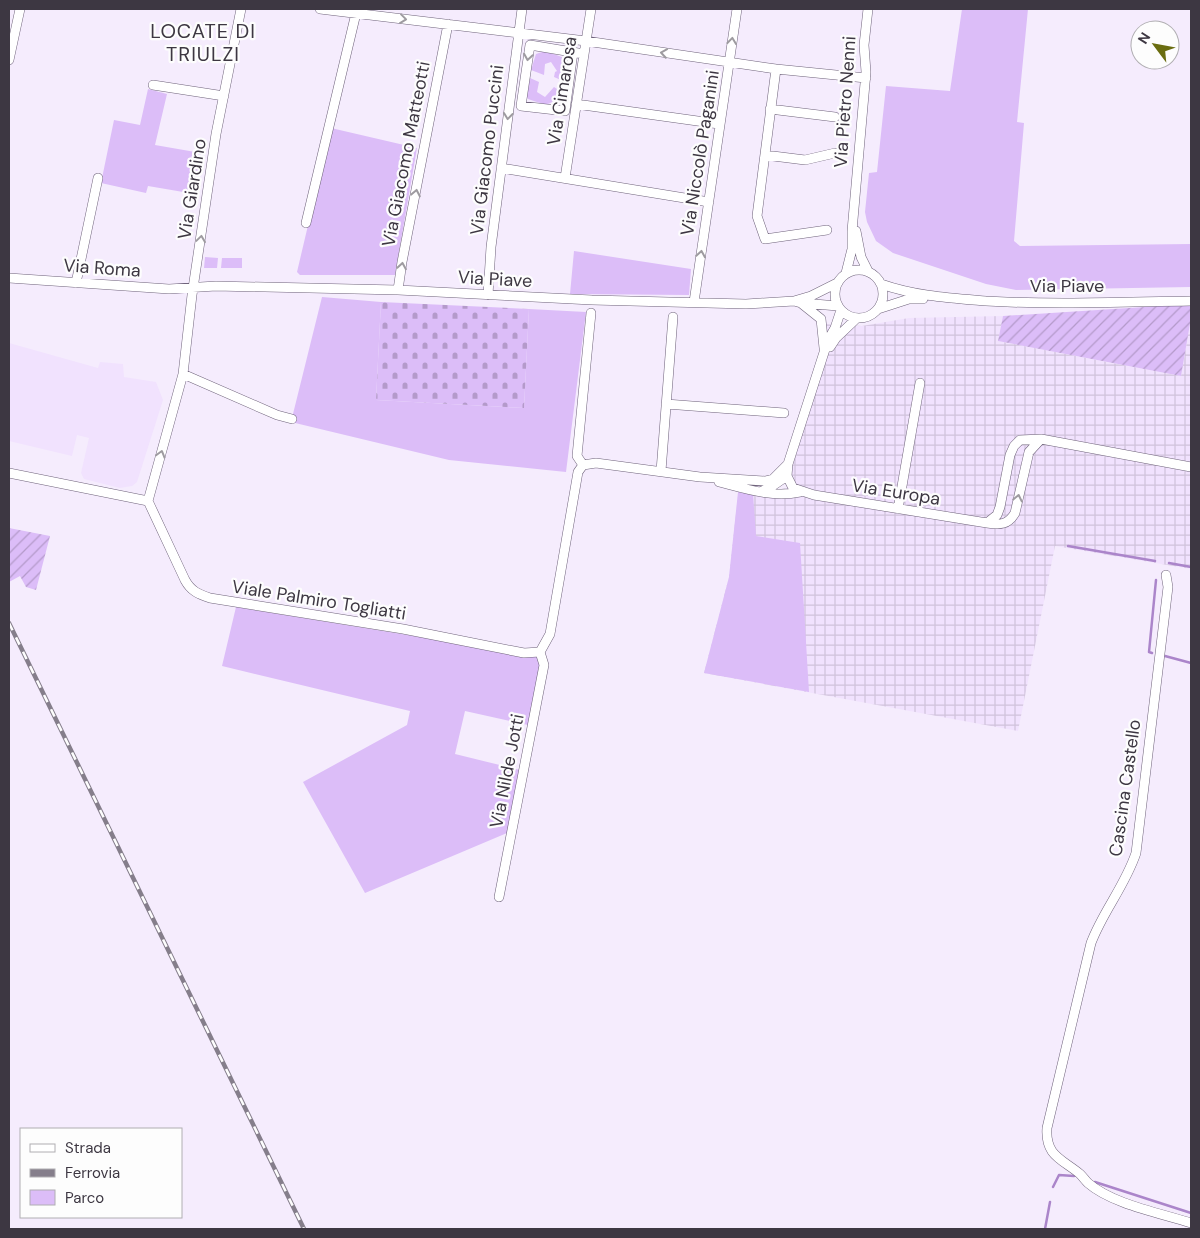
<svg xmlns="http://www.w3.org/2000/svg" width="1200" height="1238" font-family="'DM Sans',sans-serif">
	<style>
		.built { fill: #f1e2fe }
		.industrial { fill: url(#industrial-grid) }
		.green { fill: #dcbdf8 }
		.cemetery { fill: url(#cemetery-stones) }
		.garden { fill: url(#garden-furrows) }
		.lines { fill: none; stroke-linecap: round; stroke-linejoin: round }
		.stream { stroke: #ab85ca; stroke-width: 2.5 }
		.street-casing { stroke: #6f637b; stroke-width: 10 }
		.street { stroke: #fff; stroke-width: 9 }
		.rail-casing { stroke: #857e8b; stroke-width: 4.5 }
		.rail { stroke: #fdfdfd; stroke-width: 2.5; stroke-dasharray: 8; stroke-linecap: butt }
		.oneway { stroke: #9e9ba0 }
		.labels { text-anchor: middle; stroke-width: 4.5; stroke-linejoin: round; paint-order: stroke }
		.street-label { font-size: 18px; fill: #3d3742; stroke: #fdfdfd }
		.quarter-label { font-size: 20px; letter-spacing: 1px; fill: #3d3742; stroke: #fdfdfd }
	</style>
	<defs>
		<pattern id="industrial-grid" width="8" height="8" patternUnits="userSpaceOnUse" patternTransform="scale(1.25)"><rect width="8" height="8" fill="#f1e2fe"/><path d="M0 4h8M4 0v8" fill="none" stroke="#d0c2db"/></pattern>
		<pattern id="cemetery-stones" width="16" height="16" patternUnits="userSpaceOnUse" patternTransform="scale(1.25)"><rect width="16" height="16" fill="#dcbdf8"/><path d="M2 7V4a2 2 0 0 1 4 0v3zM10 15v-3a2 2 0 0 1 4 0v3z" fill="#b49aca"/></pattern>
		<pattern id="garden-furrows" width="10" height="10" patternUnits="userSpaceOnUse" patternTransform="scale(1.25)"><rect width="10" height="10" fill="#dcbdf8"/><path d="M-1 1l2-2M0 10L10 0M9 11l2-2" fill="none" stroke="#b49aca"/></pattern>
	</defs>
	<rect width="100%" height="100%" fill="#f5ecfd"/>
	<path class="built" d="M9 343 98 368 100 362 123 364 124 377 156 382 163 400 137 482 132 486 120 488 84 479 81 473 89 438 77 435 72 456 9 441Z"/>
	<path class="industrial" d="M1003 316 998 341 1181 376 1191 318V569L1055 546 1018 731 704 673 729 577 739 487 785 493 824 356 826 324 862 326 909 318Z"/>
	<path class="green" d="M962 9H1028L1017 122 1024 123 1014 241 1020 246 1191 244V287L1016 290 986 284 893 253 876 241 867 222 865 212 869 173 877 172 886 86 950 91Z
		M545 51 562 57 561 80 554 77 555 72 557 71 551 62 545 64 544 75 531 70 536 54Z
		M530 78 539 82 537 92 545 97 554 87 560 91 556 100 546 105 528 99 525 92Z
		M148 89 167 94 155 145 201 153 195 194 148 186 146 193 101 183 114 120 140 125Z
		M331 128 417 148 395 275H300L297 272Z
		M574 251 691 269 689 295 570 294Z
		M205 257 218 258 217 268H204Z
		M222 258H242V268H221Z
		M322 297 381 302 376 400 524 408 529 309 586 312 566 472 449 460 291 422Z
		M738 492 753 494 756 536 800 543 809 692 704 673 729 577Z
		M236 607 536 656 540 665 528 725 465 711 455 754 520 770 507 833 365 893 303 782 407 725 410 711 222 666Z"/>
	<path class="cemetery" d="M381 302 529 309 524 408 376 400Z"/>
	<path class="garden" d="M1191 304V318L1181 376 998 341 1003 316Z
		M9 528 50 536 36 590 26 587 20 576 9 582Z"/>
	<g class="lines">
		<path class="stream" d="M1068 546 1155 561
			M1169 563 1191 567
			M1152 653 1149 652 1156 580
			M1165 656 1191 663
			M1095 1182 1191 1213
			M1053 1187 1059 1175 1074 1176
			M1045 1229 1050 1202"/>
		<g class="street-casing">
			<path id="street" d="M320 9 586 41 776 69 866 78
				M573 52 565 111 521 106 530 45 584 54
				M9 60 20 9
				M776 69 757 216 765 239 827 230
				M153 85 224 96
				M576 104 719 124
				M770 109 835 117
				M765 155 805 160 835 153
				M501 168 709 202
				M565 178 591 9
				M306 223 357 9
				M856 231 861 257 868 271
				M835 294a24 24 0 1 1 48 0a24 24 0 1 1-48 0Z
				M846 273 852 249V231L866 72 864 45 868 9
				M9 278 169 289 216 286 398 290 592 300 746 304 794 301 811 296 837 283
				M76 283 98 178
				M881 284C915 296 950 298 986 301 1054 305 1123 302 1191 301
				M398 290 402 262 448 24
				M488 295 491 247 522 9
				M794 301 801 303 821 319 824 348
				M694 302 737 9
				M802 303 838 306
				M878 309 909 299H923
				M841 310 835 328 828 340 788 464 787 476 793 488 814 495 987 523C1000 525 1008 525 1015 513L1029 452 1041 439
				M830 347 836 338 857 318
				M183 374 277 415 292 419
				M666 404 784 413
				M583 465 596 463 700 477 765 481 773 479 788 464
				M583 465 577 456 591 313
				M661 471 673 317
				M9 473 148 501
				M719 482C746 489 773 498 800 492
				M762 491 771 487 787 476
				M148 501 183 374 192 295 216 134 241 9
				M148 501 185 580C191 591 198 594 210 598L403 629 524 653 540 652
				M898 509 920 383
				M987 523 997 515 1000 507 1010 455 1014 446 1020 440 1041 439 1191 467
				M1166 575 1168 587 1136 853C1125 886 1103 911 1091 943L1047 1128C1045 1156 1062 1159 1080 1174 1083 1177 1085 1180 1088 1183 1112 1204 1160 1213 1191 1223
				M540 652 550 634 578 472 583 465
				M499 897 544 665 540 652"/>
		</g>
		<use href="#street" class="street"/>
		<g class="rail-casing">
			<path id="rail" d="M9 623 304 1229"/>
		</g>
		<use href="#rail" class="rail"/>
	</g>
	<defs><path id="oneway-chevron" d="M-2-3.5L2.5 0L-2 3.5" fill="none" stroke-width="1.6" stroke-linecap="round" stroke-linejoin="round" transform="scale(1.25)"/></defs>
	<g class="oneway">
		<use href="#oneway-chevron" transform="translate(403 19) rotate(7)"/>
		<use href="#oneway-chevron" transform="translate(732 41) rotate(-83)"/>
		<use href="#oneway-chevron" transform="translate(664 53) rotate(-171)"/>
		<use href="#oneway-chevron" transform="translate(528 57) rotate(99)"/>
		<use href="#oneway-chevron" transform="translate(508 116) rotate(97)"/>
		<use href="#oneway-chevron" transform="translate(416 193) rotate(-79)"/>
		<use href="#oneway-chevron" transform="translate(201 239) rotate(-82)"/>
		<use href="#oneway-chevron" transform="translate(701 254) rotate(-81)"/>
		<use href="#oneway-chevron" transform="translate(402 266) rotate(-81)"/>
		<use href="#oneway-chevron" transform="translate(161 454) rotate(-74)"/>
		<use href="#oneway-chevron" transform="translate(1018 498) rotate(-78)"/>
	</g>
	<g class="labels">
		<g class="street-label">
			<text transform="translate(562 91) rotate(-81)" y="6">Via Cimarosa</text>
			<text transform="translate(845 102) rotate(-86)" y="6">Via Pietro Nenni</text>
			<text transform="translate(487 150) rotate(-83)" y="6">Via Giacomo Puccini</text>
			<text transform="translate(700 153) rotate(-81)" y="6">Via Niccolò Paganini</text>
			<text transform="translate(406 154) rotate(-79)" y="6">Via Giacomo Matteotti</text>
			<text transform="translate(192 189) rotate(-81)" y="6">Via Giardino</text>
			<text transform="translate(102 268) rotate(4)" y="6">Via Roma</text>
			<text transform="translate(495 279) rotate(3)" y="6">Via Piave</text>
			<text x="1067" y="292">Via Piave</text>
			<text transform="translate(896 492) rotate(9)" y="6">Via Europa</text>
			<text transform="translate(319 600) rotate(9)" y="6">Viale Palmiro Togliatti</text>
			<text transform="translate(507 771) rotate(-79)" y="6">Via Nilde Jotti</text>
			<text transform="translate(1125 788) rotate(-82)" y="6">Cascina Castello</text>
		</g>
		<g class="quarter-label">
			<text x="203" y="38">LOCATE DI<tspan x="203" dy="23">TRIULZI</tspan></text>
		</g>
	</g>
	<rect width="1200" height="1238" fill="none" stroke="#3d3742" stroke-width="20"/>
	<rect x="20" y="1128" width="162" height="90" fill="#fdfdfd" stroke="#b0aeb2"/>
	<rect x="30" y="1144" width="25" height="8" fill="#ffffff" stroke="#b0aeb2"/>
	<text x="65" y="1153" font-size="15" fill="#3d3742">Strada</text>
	<rect x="30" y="1169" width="25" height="8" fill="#857e8b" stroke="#b0aeb2"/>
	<text x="65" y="1178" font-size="15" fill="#3d3742">Ferrovia</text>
	<rect x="30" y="1190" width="25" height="15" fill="#dcbdf8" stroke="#b0aeb2"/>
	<text x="65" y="1203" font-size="15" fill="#3d3742">Parco</text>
	<g transform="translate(1155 45) rotate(302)"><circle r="24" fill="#fdfdfd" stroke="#b0aeb2"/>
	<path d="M0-4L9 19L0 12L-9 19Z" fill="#6a6d10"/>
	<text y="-8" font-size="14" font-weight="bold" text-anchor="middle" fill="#3d3742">N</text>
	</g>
</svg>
